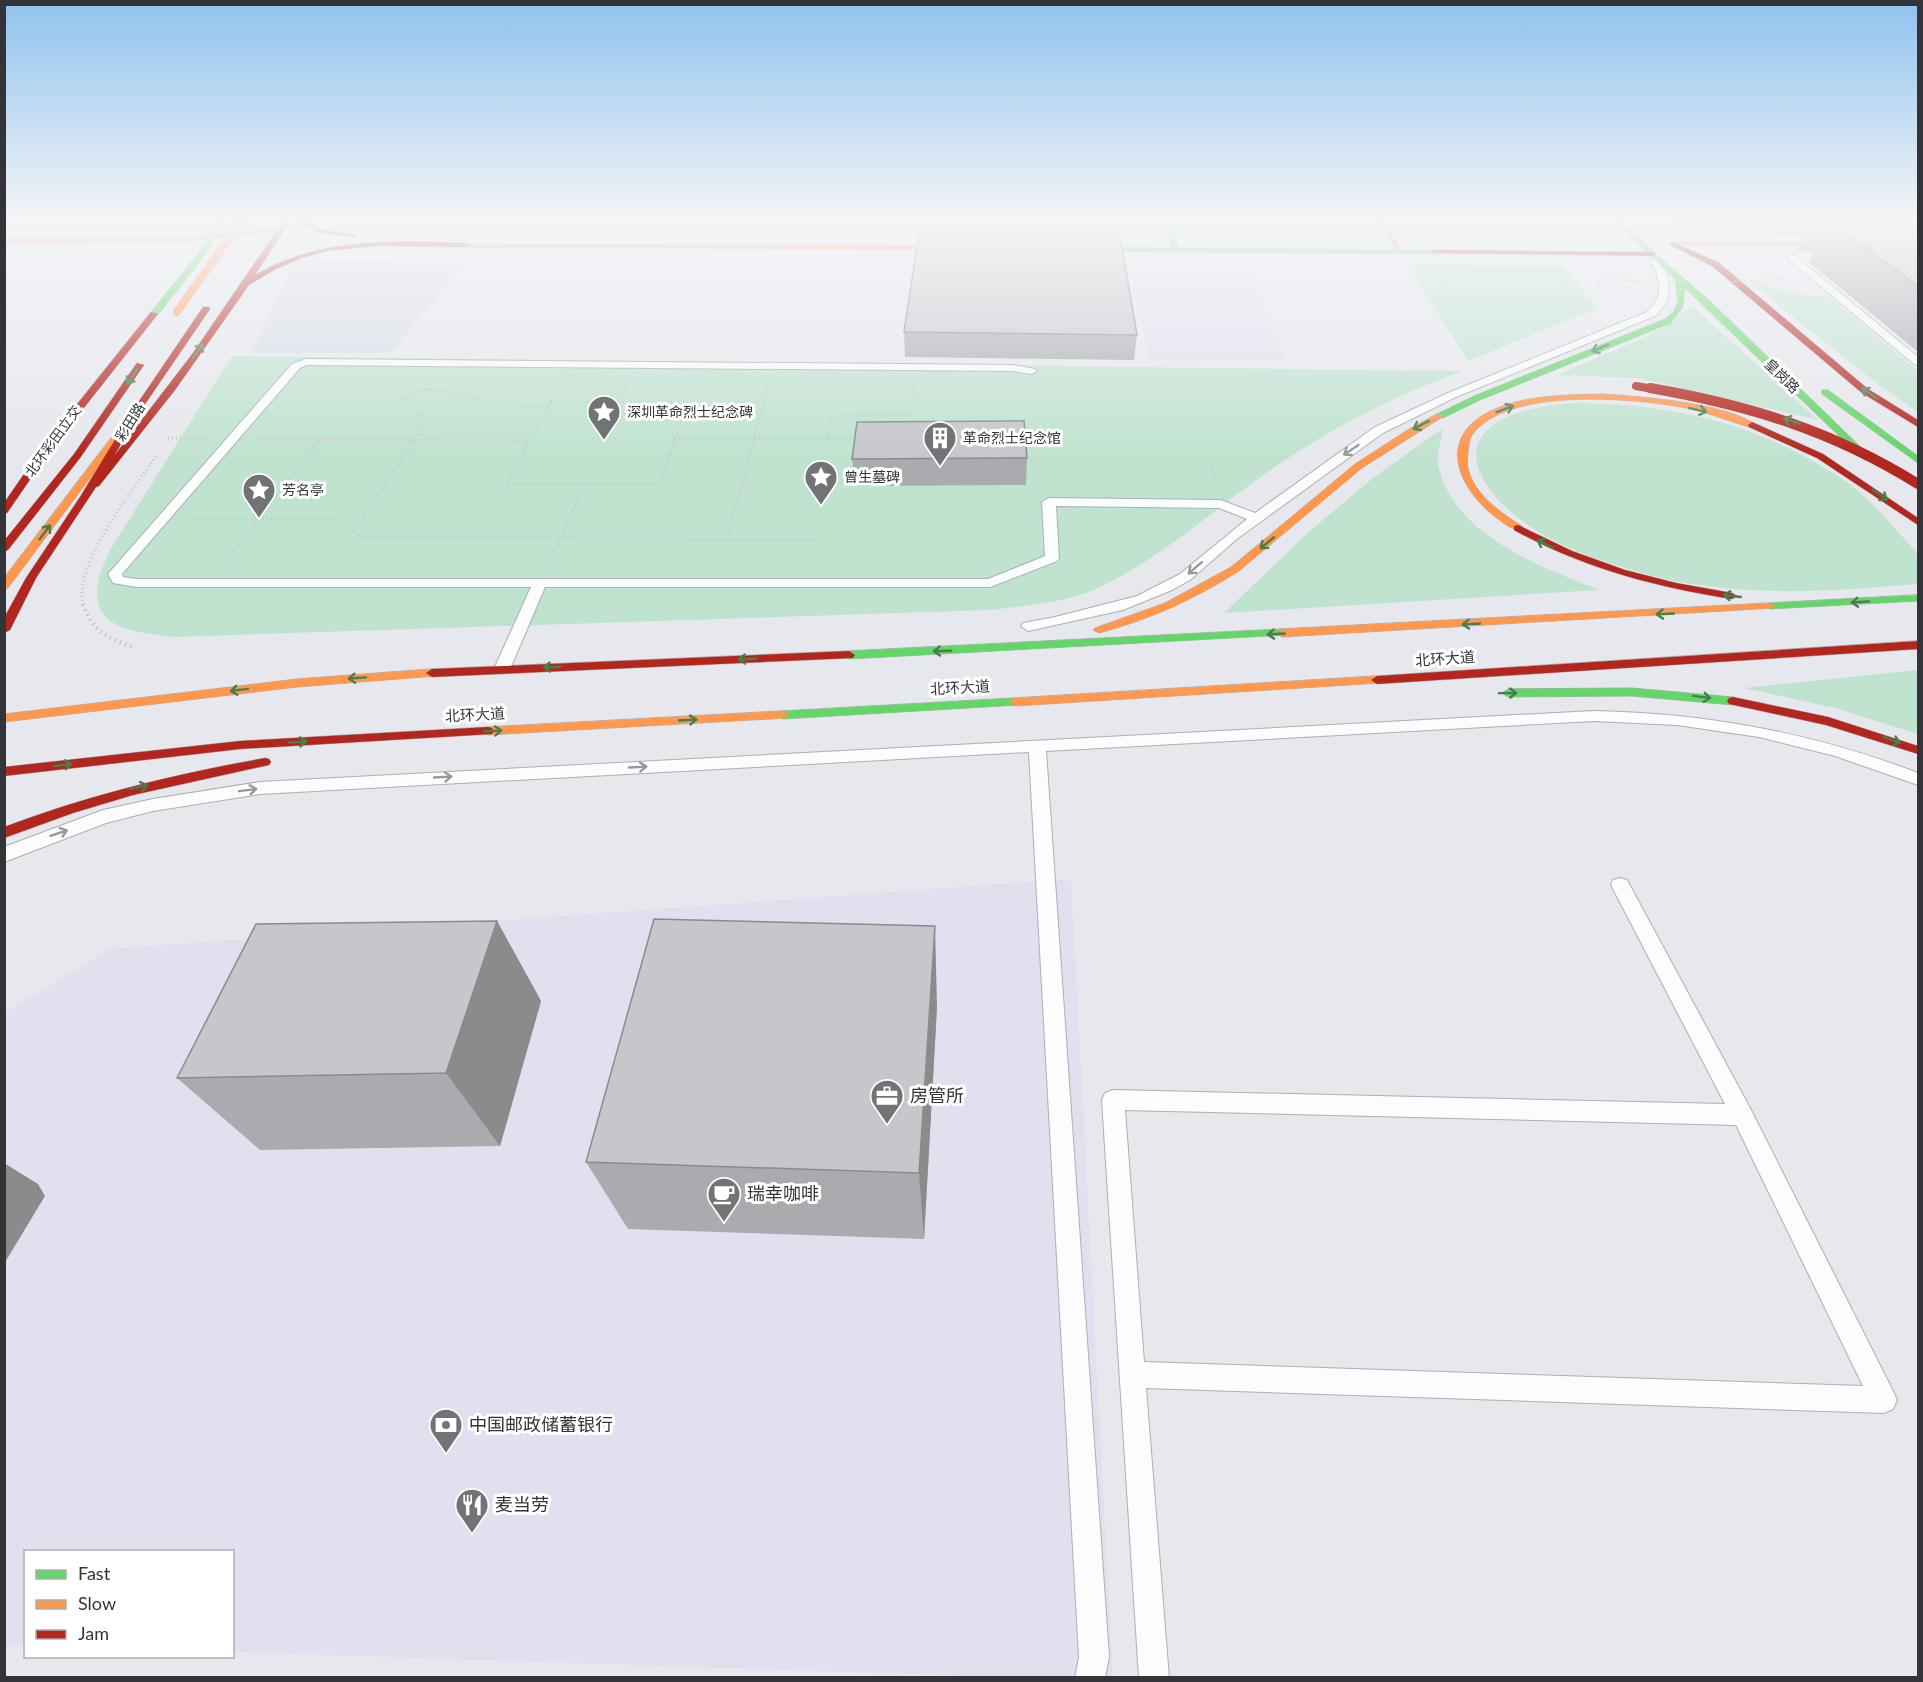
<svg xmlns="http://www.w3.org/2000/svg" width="1923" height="1682" font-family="Lato,'Noto Sans SC',sans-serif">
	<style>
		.commercial { fill: #e1e0ef }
		.built { fill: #d7dce7 }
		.green { fill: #c0e3cf }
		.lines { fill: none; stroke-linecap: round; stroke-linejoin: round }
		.lane-casing { stroke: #adafb3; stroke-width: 2 }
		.fast-casing { stroke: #adafb3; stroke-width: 1 }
		.slow-casing { stroke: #adafb3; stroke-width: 1 }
		.jam-casing { stroke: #adafb3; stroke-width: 1 }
		.path-far2 { stroke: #c6c6c8; stroke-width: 2; stroke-dasharray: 1 2; stroke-linecap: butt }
		.path-far1 { stroke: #c6c6c8; stroke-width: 3; stroke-dasharray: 1 3; stroke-linecap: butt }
		.path { stroke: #c6c6c8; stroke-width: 4; stroke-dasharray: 1.5 4; stroke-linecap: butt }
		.lane { fill: #fbfcfc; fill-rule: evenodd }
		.fast { fill: #63d668; fill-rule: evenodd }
		.slow { fill: #ff974d; fill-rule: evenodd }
		.jam { fill: #b3261e; fill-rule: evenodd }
		.slow-bridge-casing { stroke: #c2c3c5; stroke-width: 8; stroke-linecap: butt }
		.jam-bridge-far1-casing { stroke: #c2c3c5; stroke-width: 8; stroke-linecap: butt }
		.jam-bridge-casing { stroke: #c2c3c5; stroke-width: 10; stroke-linecap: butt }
		.path-bridge { stroke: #c6c6c8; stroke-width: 2; stroke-dasharray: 1 2; stroke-linecap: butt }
		.slow-bridge { stroke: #ff974d; stroke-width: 8 }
		.jam-bridge-far1 { stroke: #b3261e; stroke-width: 8 }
		.jam-bridge { stroke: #b3261e; stroke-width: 10 }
		.wall { fill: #aaabaf }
		.shaded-wall { fill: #8b8b8e }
		.building { fill: #c6c7cb; stroke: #8b8b8e; stroke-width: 1.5 }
		.oneway { stroke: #487d4e }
		.oneway2 { stroke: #96989a }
		.labels { text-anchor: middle; stroke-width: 6; stroke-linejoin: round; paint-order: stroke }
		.far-street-label { font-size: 14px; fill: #323438; stroke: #fff }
		.far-poi-label { font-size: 14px; fill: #323438; stroke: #fff; text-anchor: start }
		.street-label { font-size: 15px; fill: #323438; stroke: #fff }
		.near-poi-label { font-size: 18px; fill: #323438; stroke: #fff; text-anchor: start }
	</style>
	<rect width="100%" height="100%" fill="#e6e8ed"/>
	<path class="commercial" d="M452 220H776L775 223 752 231 444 230Z
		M1129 267 1248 268 1286 361 1150 360Z
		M1071 879 1113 1677H1005L233 1652 232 1552H26L25 1646 5 1645V1013L110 949Z"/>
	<path class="built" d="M296 259 466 262 390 353H251Z"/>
	<path class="green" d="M1408 265 1562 266 1598 308 1468 361Z
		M1753 285H1769L1795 295 1829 296 1918 371V412L1883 388Z
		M1692 306 1818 420 1638 378 1557 375 1648 336Z
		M232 356 1463 371C1391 397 1325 431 1262 476 1209 514 1155 562 1096 589 1063 603 1025 606 989 610L174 637C138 632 90 631 98 582 100 571 106 560 110 550Z
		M1573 403C1658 403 1742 419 1816 463 1827 470 1840 476 1851 485 1876 505 1897 531 1918 554V584C1844 590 1776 596 1701 585 1688 583 1674 582 1661 578 1617 566 1569 553 1531 527 1493 503 1443 447 1507 417 1528 408 1550 405 1573 403Z
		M1443 428C1442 439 1436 454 1438 464 1452 535 1541 567 1599 590L1224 613 1312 529 1373 478Z
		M1918 670V734L1835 708 1744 688Z"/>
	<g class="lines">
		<g class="lane-casing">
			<path id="lane" d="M1655 255 1660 258C1670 281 1675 298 1655 316L1456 397 1383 433 1238 538 1190 580 1172 590 1123 610 1028 631 1021 626 1023 623 1055 617 1137 596 1180 574 1247 519 1219 508 1056 506 1059 558 1057 561 990 587H545L510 669 502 674 494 669 531 587H137L113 583 108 574 292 364 306 359 1013 365 1035 369 1037 371 1031 374 1013 371 307 365 300 368 122 574 123 577 137 579H988L1045 556 1042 502 1049 498 1221 500 1255 513 1375 427 1448 393 1647 312C1666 296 1659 278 1650 258Z
				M1788 255H1794L1918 357V365L1914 364 1788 259Z
				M1594 711C1707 713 1813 733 1918 773V785L1835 756 1759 737 1677 725 1594 721 1046 751 1109 1657 1105 1678H1075L1079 1657 1029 752 260 794 153 811 106 823 4 862V847L103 810 153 799 260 782Z
				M1620 878 1627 880 1750 1108 1893 1391 1897 1400 1893 1409 1884 1413 1146 1388 1169 1678H1139L1102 1100 1105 1093 1113 1090 1725 1104 1611 885 1613 880ZM1125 1110 1736 1125 1863 1386 1144 1362Z"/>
		</g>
		<g class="fast-casing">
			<path id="fast" d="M220 220H227L202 259 157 316H151V312L196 256Z
				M1164 220H1170L1179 248 1436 250 1440 252 1436 254 1076 251 1073 249 1076 247 1172 248Z
				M1613 220H1620L1658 256 1709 300 1870 456V460H1864L1685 288 1683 307 1671 323 1480 400 1443 418H1437V414L1474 396 1665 319 1674 311 1678 302 1675 279Z
				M1822 390H1828L1918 456V463L1822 394Z
				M1918 595V601L1770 609 1765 606 1770 603Z
				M1282 629 1286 631V635L849 659 843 655 849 651Z
				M1632 688 1733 697 1739 701 1733 705 1632 696 1508 697 1502 693 1508 689Z
				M1015 698 1021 702 1019 705 783 719 777 715 783 711Z"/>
		</g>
		<g class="slow-casing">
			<path id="slow" d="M1376 220H1383L1402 252H1398Z
				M282 228 284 231 178 242 4 243V239L178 238Z
				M1672 242 1918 243V247L1670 245Z
				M462 244 962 246 965 248 962 250 464 247Z
				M1601 394C1638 396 1728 403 1756 425L1752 428C1731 422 1712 414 1691 409 1638 398 1507 386 1472 435 1469 440 1469 447 1468 453 1462 485 1497 511 1522 526V530C1513 531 1505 524 1498 519 1465 495 1436 447 1480 417 1514 395 1562 395 1601 394Z
				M134 408 141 410 8 588 4 589V578Z
				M1437 414 1444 416 1362 468 1239 571C1195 599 1149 620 1099 633L1093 630 1095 628 1165 603 1231 567 1355 464 1409 429Z
				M1770 603 1775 606 1774 608 1282 637 1276 633 1282 629Z
				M432 669 438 673 436 676 297 687 4 722V714L297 679Z
				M1377 676 1383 680 1381 683 1015 706 1009 702 1015 698Z
				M783 711 789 715 787 718 488 735 482 731 488 727Z"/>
		</g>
		<g class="jam-casing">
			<path id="jam" d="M284 220H291L255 275C320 237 391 241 464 243L467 245 464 247 378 246 326 251 302 258 276 269 249 285 175 390 99 486 96 487 36 578 10 630 4 633V618L26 578 80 497 133 410 203 307H209L210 309 141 410 114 456 193 353Z
				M296 220H305L324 230 357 235 354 237 320 233Z
				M1670 243H1674L1718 262 1868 389 1918 420V427L1862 393 1712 266 1670 245Z
				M1436 250 1652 252 1656 254 1652 256 1434 253 1432 252Z
				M151 312 158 314 49 452 7 513 4 514V503L42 448Z
				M137 363 144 365 80 458 8 550 4 551V541L74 454Z
				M1752 422 1823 454 1918 518V525L1817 458 1749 427 1748 425Z
				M1518 525 1572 551 1625 570 1676 583 1732 593 1737 596 1732 599C1655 587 1583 568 1514 530V526Z
				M1918 641V649L1377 684 1371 680 1377 676Z
				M849 651 855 655 853 658 432 677 426 673 432 669Z
				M1733 697 1828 717 1918 746V754L1826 725 1729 704 1727 701 1729 698Z
				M488 727 492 728 494 731 492 734 240 749 4 776V767L240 741Z
				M265 758 269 759 271 762 269 765 133 795 73 813 4 838V827C89 795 176 774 265 758Z"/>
		</g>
		<path class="path-far2" d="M1007 234H1060
			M1500 276 1452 279 1436 292C1438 296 1470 323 1474 324 1486 328 1498 319 1510 316 1533 310 1555 315 1578 306L1572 287 1557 279 1538 276
			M1767 279H1787
			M1621 281 1626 287 1622 292 1606 291 1595 284 1599 280H1644
			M1782 290 1804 293
			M421 390H436
			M625 390 629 382
			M767 390 769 383
			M913 390V385"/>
		<path class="path-far1" d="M551 402 688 403 659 484H507Z
			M619 403 626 388
			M548 407C528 406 507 405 488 402 459 397 430 379 403 399L426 421 353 532 365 537 816 540
			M1022 437H1033
			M168 438H206
			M675 438H859
			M828 438 831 416 912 415 913 388
			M258 439 530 441
			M1211 467 1216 484
			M191 519 359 520
			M727 539 768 388
			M549 563 585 484
			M223 564 320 440
			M83 605C73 564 134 489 157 455"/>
		<path class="path" d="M83 604C93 633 109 638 135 648"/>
		<use href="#lane" class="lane"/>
		<use href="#fast" class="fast"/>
		<use href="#slow" class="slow"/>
		<use href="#jam" class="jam"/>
		<g class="slow-bridge-casing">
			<path id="slow-bridge" d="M177 312 242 220"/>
		</g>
		<g class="jam-bridge-far1-casing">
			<path id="jam-bridge-far1" d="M1636 386 1659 390"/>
		</g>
		<g class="jam-bridge-casing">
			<path id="jam-bridge" d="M1650 388C1749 405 1833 431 1918 484"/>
		</g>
		<path class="path-bridge" d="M1610 267 1621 281 1772 282
			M1760 267 1771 282"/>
		<use href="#slow-bridge" class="slow-bridge"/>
		<use href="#jam-bridge-far1" class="jam-bridge-far1"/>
		<use href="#jam-bridge" class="jam-bridge"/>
	</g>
	<path class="wall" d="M1671 220H1918V352L1809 262 1815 252 1796 251 1804 237H1779L1765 225 1675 224Z
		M904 332 1137 335 1134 360 905 357Z
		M1027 458 1026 485 855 486 852 459Z
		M497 921 541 1001 500 1146 260 1150 177 1078Z
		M937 1007 924 1239 628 1229 586 1162Z"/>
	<path class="shaded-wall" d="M497 921 541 1001 500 1146 446 1073Z
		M935 926 937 1007 924 1239 919 1173Z
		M4 1163 38 1184 45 1196 4 1264Z"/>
	<path class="building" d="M1832 222 1918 223V286Z
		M919 233 1120 235 1137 335 904 332Z
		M1024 421 1027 458 852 459 857 422Z
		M654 919 935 926 919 1173 586 1162Z
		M497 921 446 1073 177 1078 256 924Z"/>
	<defs><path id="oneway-shaft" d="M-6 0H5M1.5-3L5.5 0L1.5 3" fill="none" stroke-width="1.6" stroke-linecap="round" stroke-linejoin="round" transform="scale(1.5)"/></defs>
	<g class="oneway">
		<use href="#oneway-shaft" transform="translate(1600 348) rotate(158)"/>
		<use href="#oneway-shaft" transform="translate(198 351) rotate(-55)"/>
		<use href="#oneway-shaft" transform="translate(132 377) rotate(124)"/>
		<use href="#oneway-shaft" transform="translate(1869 393) rotate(-146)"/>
		<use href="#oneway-shaft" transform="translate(1505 409) rotate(-20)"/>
		<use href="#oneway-shaft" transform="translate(1698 410) rotate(12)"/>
		<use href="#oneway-shaft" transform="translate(1792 421) rotate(-162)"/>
		<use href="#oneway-shaft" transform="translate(1421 425) rotate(153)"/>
		<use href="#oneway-shaft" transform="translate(1880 495) rotate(35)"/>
		<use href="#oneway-shaft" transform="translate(45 532) rotate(-53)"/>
		<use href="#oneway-shaft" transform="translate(1267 543) rotate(140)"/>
		<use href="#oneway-shaft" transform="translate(1545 544) rotate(-153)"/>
		<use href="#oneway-shaft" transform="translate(1732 596) rotate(-174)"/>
		<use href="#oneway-shaft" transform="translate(1860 602) rotate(176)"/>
		<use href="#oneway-shaft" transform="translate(1665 614) rotate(177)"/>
		<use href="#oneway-shaft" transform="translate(1471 624) rotate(177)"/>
		<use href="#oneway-shaft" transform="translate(1276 634) rotate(177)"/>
		<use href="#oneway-shaft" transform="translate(942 651) rotate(178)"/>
		<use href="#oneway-shaft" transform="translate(747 659) rotate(178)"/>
		<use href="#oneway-shaft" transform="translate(552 667) rotate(178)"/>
		<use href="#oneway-shaft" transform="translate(357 678) rotate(176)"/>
		<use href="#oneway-shaft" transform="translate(239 690) rotate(173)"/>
		<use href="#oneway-shaft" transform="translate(1508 693) rotate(-1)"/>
		<use href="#oneway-shaft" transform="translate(1702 697) rotate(7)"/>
		<use href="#oneway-shaft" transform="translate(688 720) rotate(-3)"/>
		<use href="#oneway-shaft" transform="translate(493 731) rotate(-3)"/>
		<use href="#oneway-shaft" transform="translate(1892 740) rotate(20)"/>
		<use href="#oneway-shaft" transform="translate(298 742) rotate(-3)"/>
		<use href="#oneway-shaft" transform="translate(63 765) rotate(-7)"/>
		<use href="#oneway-shaft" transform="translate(139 787) rotate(-14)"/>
	</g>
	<g class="oneway2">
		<use href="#oneway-shaft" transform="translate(1351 450) rotate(146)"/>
		<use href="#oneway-shaft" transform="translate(1195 568) rotate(139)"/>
		<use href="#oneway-shaft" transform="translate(638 767) rotate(-3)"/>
		<use href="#oneway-shaft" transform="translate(443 777) rotate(-3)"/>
		<use href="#oneway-shaft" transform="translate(248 790) rotate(-7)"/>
		<use href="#oneway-shaft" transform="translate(59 833) rotate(-19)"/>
	</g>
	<linearGradient id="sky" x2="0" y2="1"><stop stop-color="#8fc2ee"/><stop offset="0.48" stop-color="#f4f5f7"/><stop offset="1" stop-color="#f4f5f7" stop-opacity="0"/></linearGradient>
	<rect width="1923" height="456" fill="url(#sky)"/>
	<defs>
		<g id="sight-pin" transform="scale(1.725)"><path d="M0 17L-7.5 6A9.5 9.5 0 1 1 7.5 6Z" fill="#717377" stroke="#fff"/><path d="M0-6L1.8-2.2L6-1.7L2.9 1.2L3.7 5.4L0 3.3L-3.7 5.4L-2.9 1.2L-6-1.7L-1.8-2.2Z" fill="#fff"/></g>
		<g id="building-pin" transform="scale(1.725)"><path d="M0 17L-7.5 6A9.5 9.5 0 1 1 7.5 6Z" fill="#717377" stroke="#fff"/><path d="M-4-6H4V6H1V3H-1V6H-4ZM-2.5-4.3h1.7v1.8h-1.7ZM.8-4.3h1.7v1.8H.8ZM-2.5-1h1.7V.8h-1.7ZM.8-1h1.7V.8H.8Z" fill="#fff"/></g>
		<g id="office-pin" transform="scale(1.725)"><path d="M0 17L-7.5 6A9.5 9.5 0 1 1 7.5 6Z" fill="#717377" stroke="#fff"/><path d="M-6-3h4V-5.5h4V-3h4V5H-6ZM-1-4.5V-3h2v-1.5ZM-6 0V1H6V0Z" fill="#fff"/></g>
		<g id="cafe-pin" transform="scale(1.725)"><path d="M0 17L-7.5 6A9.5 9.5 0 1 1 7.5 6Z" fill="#717377" stroke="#fff"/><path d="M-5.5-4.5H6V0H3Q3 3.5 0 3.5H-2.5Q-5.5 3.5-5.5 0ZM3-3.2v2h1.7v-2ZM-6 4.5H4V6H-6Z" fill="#fff"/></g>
		<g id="bank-pin" transform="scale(1.725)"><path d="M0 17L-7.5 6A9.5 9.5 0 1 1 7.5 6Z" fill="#717377" stroke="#fff"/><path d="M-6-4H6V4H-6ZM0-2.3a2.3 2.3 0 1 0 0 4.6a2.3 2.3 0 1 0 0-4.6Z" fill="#fff"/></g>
		<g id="restaurant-pin" transform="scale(1.725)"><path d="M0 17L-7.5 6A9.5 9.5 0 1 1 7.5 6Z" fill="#717377" stroke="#fff"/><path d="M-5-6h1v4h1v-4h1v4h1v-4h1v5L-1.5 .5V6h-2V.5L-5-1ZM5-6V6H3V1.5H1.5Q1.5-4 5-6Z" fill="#fff"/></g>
	</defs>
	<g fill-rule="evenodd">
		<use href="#sight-pin" x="604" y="412"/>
		<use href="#building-pin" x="940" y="438"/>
		<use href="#sight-pin" x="821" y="477"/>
		<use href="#sight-pin" x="259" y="490"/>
		<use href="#office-pin" x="887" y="1096"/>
		<use href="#cafe-pin" x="724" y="1194"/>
		<use href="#bank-pin" x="446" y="1425"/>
		<use href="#restaurant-pin" x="472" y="1505"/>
	</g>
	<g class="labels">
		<g class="far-street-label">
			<text transform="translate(1782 376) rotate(44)" y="5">皇岗路</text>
			<text transform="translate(130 422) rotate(-58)" y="5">彩田路</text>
			<text transform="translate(53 441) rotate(-54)" y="5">北环彩田立交</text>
		</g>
		<g class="far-poi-label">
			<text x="627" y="417">深圳革命烈士纪念碑</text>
			<text x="963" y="443">革命烈士纪念馆</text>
			<text x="844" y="482">曾生墓碑</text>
			<text x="282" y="495">芳名亭</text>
		</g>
		<g class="street-label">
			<text transform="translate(1445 659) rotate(-4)" y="5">北环大道</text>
			<text transform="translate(960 688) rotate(-3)" y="5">北环大道</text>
			<text transform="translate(475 715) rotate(-3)" y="5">北环大道</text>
		</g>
		<g class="near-poi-label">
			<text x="910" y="1102">房管所</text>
			<text x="747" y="1200">瑞幸咖啡</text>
			<text x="469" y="1431">中国邮政储蓄银行</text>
			<text x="495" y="1511">麦当劳</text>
		</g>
	</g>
	<rect width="1923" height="1682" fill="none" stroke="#323438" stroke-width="12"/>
	<rect x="24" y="1550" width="210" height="108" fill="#ffffff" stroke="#adaeaf" stroke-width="1.5"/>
	<rect x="36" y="1570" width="30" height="9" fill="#63d668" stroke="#adaeaf" stroke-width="1.5"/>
	<text x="78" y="1580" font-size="18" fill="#323438">Fast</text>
	<rect x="36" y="1600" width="30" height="9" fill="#ff974d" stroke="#adaeaf" stroke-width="1.5"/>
	<text x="78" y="1610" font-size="18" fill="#323438">Slow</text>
	<rect x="36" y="1630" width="30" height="9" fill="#b3261e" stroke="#adaeaf" stroke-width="1.5"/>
	<text x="78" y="1640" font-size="18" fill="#323438">Jam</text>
</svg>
